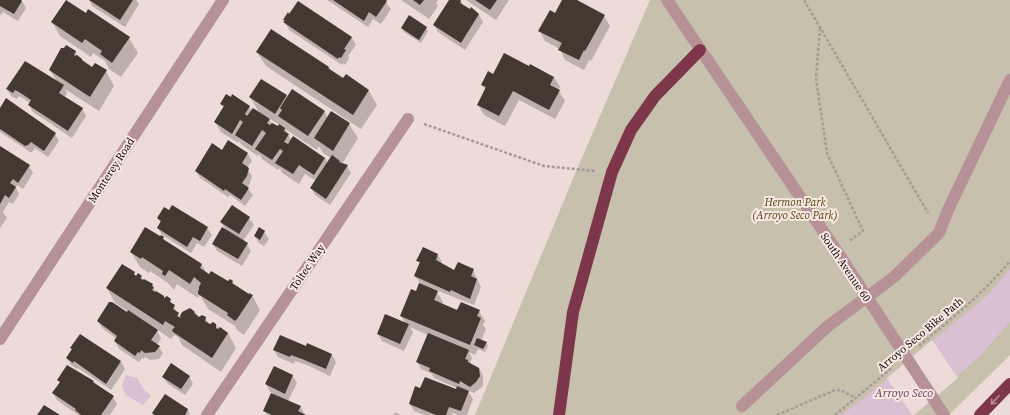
<svg xmlns="http://www.w3.org/2000/svg" width="1010" height="415" font-family="'Source Serif 4',serif">
	<style>
		.green { fill: #c6c0ac }
		.water { fill: #dbbfd3 }
		.pier { fill: #ecdbd7 }
		.shadow { fill: #0003; fill-rule: evenodd }
		.building { fill: #433931 }
		.lines { fill: none; stroke-linecap: round; stroke-linejoin: round }
		.path { stroke: #a79a97; stroke-width: 2.5; stroke-dasharray: 3 2; stroke-linecap: butt }
		.service { stroke: #b69198; stroke-width: 12 }
		.minor { stroke: #b69198; stroke-width: 12 }
		.tertiary { stroke: #b69198; stroke-width: 12 }
		.motorway { stroke: #7e364a; stroke-width: 12 }
		.tertiary-bridge { stroke: #b69198; stroke-width: 12 }
		.oneway { stroke: #b5868f }
		.labels { text-anchor: middle; stroke-width: 4; stroke-linejoin: round; paint-order: stroke }
		.street-label { font-size: 11px; fill: #100b0a; stroke: #f9e8e4 }
		.park-label { font-size: 11px; font-style: italic; fill: #51430b; stroke: #f9e8e4 }
		.water-label { font-size: 12px; font-style: italic; fill: #6a4161; stroke: #f9e8e4 }
	</style>
	<rect width="100%" height="100%" fill="#ecdbd7"/>
	<path class="green" d="M650 0H1010V355L949 415H475L575 174Z"/>
	<path class="water" d="M1010 269V322L977 359 911 415H842L886 380 989 294Z
		M126 375 137 378 144 390 151 395 143 405 126 395 122 386Z"/>
	<path class="pier" d="M932 340 958 378 914 415H912L887 378Z"/>
	<path class="shadow" d="M0 0H19L22 1 26 8 18 21 3 12 1 15 0 14Z
		M89 0H136L139 4 125 27 92 6Z
		M327 0H384L391 9 381 24 373 19 368 27Z
		M401 0H438L436 3 438 6 429 19Z
		M451 0H458L461 1 463 5 479 15 483 22 465 50 438 32 434 25Z
		M466 0H509L496 20Z
		M563 0H575L604 16 610 26 591 61 589 60 584 70 565 60 560 49 545 41 540 31 555 14Z
		M88 11 129 38 138 53 121 77 109 69 105 61 93 53 91 57 60 36 52 22 86 14Z
		M284 20 352 38 356 45 348 56 349 58 345 65 343 63 342 65 289 30Z
		M402 28H426L428 31 421 43 404 32Z
		M272 30 329 67 331 71 344 79 346 76 369 91 377 105 361 129 266 66 257 52Z
		M75 52 83 62 92 68 106 71 114 86 99 111 65 89 67 93 65 97 82 108 86 116 72 138 33 112 29 105 30 103 24 99 19 96 17 99 11 96 7 89 57 82 50 70Z
		M529 67 554 77 560 87 558 90 565 101 555 119 519 100 505 126 484 115 478 105 486 90 482 85Z
		M286 96 288 98 324 111 328 118 349 124 358 138 342 164 347 166 351 173 330 205 315 195 311 188 316 181 305 174 299 184 282 173 280 168 278 170 262 159 259 154 258 156 242 145 239 141 238 143 221 132 215 122 224 109 221 104 249 106 252 111 260 114 250 97ZM246 109H248L243 118ZM268 118 280 125 278 128 272 124ZM285 129 317 150 319 146 323 153 331 158 328 163 325 158 291 140Z
		M0 110 55 134 59 141 48 157 35 148 32 152H30L0 132Z
		M0 147 29 166 33 173 23 189 17 185 16 188 19 194 13 204 9 202 3 212 7 218 0 228Z
		M222 151 248 154 252 161 247 168 252 176 250 183 247 188 253 195 245 206 230 195 228 197 200 178 196 171Z
		M173 206 207 228 212 235 204 247 197 243 191 253 162 235 158 228 161 224 158 218 169 212Z
		M232 206 249 218 254 225 243 241 247 244 251 251 242 266 217 251 213 244 227 232 221 222Z
		M264 232 269 239 264 246 259 243 255 236Z
		M161 236 166 242 202 265 207 274 229 283 232 282 235 287 249 295H252L260 310 244 335 237 330 235 326 208 309 200 295 198 298 177 284 174 290 168 283 150 271 149 273 140 267 131 252Z
		M438 255 442 262 441 263 455 271 473 270 481 287 474 305 436 290 443 302 442 304 458 311H479L485 321 483 325 486 329 481 341 486 343 488 346 485 352 478 349 475 355 469 352 472 358 470 364 479 368 483 376V386L474 393 467 390 473 399 467 415H458L453 413 452 415H424L414 411 410 404 421 389 457 390V388L434 378 432 374 421 369 417 362 428 335 410 327 413 332 404 351 382 341 378 334 406 324 401 316 416 293 420 283 415 276 420 265 417 260Z
		M134 273 136 277 141 276 144 281 152 285 156 292 164 299 170 300 180 317 195 312 199 318 205 317 209 325 216 324 219 330 228 333 236 348 221 372 182 345 178 337 174 335 171 339 156 329 161 338 157 345 163 353 159 359 150 360 145 357 144 359 142 358 139 362 119 349 115 341 117 339 102 328 98 321 127 313 128 311 115 303 107 288Z
		M80 335 121 362 125 369 111 390 78 368 77 369 71 365 67 358Z
		M308 344 332 355 336 362 330 376 307 365 295 361 294 364 278 357 274 350 306 348Z
		M189 376 193 384 185 395 168 384 163 377Z
		M293 376 297 383 288 401 300 406 305 415H267L265 411 273 393 270 392 266 384Z
		M58 380 93 382 95 385 113 397 117 404 110 415H78L57 400 53 393 60 383Z
		M165 395 188 410 190 415H154L153 413Z
		M395 412 401 415H394Z"/>
	<path class="building" d="M0 0H21L22 1 14 14 0 6Z
		M66 0 86 13 88 9 130 37 112 63 100 54 102 51 85 39 82 43 51 22Z
		M89 0H133L120 20Z
		M333 0H386L387 1 376 17 369 12 364 21Z
		M413 0H424L420 5Z
		M449 0H460L461 1 460 3 470 9 471 7 479 14 461 43 433 25Z
		M475 0H497L490 10Z
		M562 0H577L605 15 585 51 584 50 579 60 558 50 562 43 538 31 550 10 555 13Z
		M298 1 352 37 344 49 346 50 341 58 339 57 338 59 283 22 285 21 283 20 288 12 289 14Z
		M409 15 427 27 419 40 401 28Z
		M271 29 329 67 328 68 343 78 346 74 369 90 353 115 256 52Z
		M66 45 76 51 74 55 76 56 77 55 82 59V60L92 67 95 63 107 70 90 97 49 70 61 48H64Z
		M504 53 529 66 530 64 554 77 550 85 560 90 549 110 513 91 499 116 477 105 486 87 481 85 488 71 493 74Z
		M25 61 64 85 59 93 83 108 68 131 28 105 31 100 19 92 15 90 13 93 6 89Z
		M261 79 287 95 275 114 249 97Z
		M292 89 325 111 308 136 278 116 282 110 280 108Z
		M226 94 231 97 232 94 250 106 245 114 247 116 253 108 270 119 267 123 270 125 272 123 278 126 279 124 285 128 284 131 289 134 284 142 288 144 293 136 325 158 314 175 299 165 293 174 275 163 283 151 280 149 272 160 255 149 266 133 262 130 252 146 235 135 243 122 240 120 232 134 214 122 224 106 220 104Z
		M6 98 56 133 44 151 31 142 28 145 25 146 0 129V108Z
		M331 111 350 123 333 151 314 138Z
		M228 140 248 153 242 163 249 168 247 176 242 183 249 188 241 200 225 189 224 191 195 171 212 143 222 150Z
		M0 146 30 165 18 183 13 179 10 183 16 187 9 198 5 195 0 204Z
		M332 155 340 161 339 162 348 165 326 199 310 188Z
		M172 205 208 227 200 241 193 237 187 247 157 228 161 221 157 218 164 207 169 210Z
		M232 205 250 217 239 234 220 222Z
		M145 227 160 236 161 235 164 237 163 239 202 264 200 268 209 274 211 271 228 281 230 279 233 281 232 283 249 294V293L253 295 237 319 235 321 227 315 228 313 198 294V292L199 289V287L201 283 194 277 190 284 169 270 165 276 162 274 163 271 142 257 141 259 130 252Z
		M222 227 248 243 238 259 212 244Z
		M259 227 265 231 260 240 254 236Z
		M423 247 438 254 436 260 454 270 458 262 474 269 471 276 477 279 470 299 451 290 450 292 414 276 420 262 416 261Z
		M122 264 135 272 134 274 136 276 138 273 142 276 140 278 143 280 144 279 153 284 152 286 154 287 152 290 155 292 156 291 164 296V298L167 296 171 299 170 302 175 305 173 309 179 313 177 316 181 318 180 316 182 312 190 308 195 312 194 313 199 317 202 315 206 317 205 321 210 324 213 322 216 324V328L218 329 220 327 228 333 212 358 173 332 172 330 175 327 165 321 163 325 106 288Z
		M419 283 438 291 434 300 457 310 461 302 480 310 477 316 481 318 470 345 400 316 411 289 416 291Z
		M109 302H112L127 312 128 310 158 330 151 340 160 346 155 352 145 353 141 350 140 353 138 352 135 356 114 341 117 336 97 321Z
		M385 314 409 324 400 344 377 334Z
		M428 333 469 350 465 359 468 360V362L479 368 480 376 476 382 470 387 460 381 459 384 429 371 430 368 416 362Z
		M80 334 121 361 106 384 74 361 73 363 66 358 72 349 70 348Z
		M280 335 306 346 307 343 332 354 326 369 302 359 291 355 290 357 273 350Z
		M477 338 487 342 483 349 474 345Z
		M171 363 190 376 181 389 162 377Z
		M67 365 94 381 93 382 114 396 101 415H81L75 410 76 409 52 393 60 382 57 380Z
		M274 366 293 375 285 394 265 384Z
		M425 377 456 389 457 386 469 391 461 411 449 407 446 415H436L409 404 415 386 420 388Z
		M271 393 301 406 298 411 306 415H272L263 411Z
		M165 394 188 409 185 415H154L152 413Z
		M44 405 60 415H37Z"/>
	<g class="lines">
		<path class="path" d="M804 0 928 213
			M820 28 816 78 827 153 863 231 849 241
			M424 124 544 166 595 171
			M919 346C951 319 983 294 1010 261
			M777 415 835 390H840L856 398
			M835 415 893 367"/>
		<path class="service" d="M742 406 828 326 894 277 939 233 948 210 1010 80"/>
		<path class="minor" d="M207 415 408 119"/>
		<path class="tertiary" d="M667 0 840 256
			M0 339 223 0"/>
		<path class="motorway" d="M559 415 573 312 612 172 631 130 655 96 700 50
			M980 415 1010 384"/>
		<path class="tertiary-bridge" d="M840 256 944 415"/>
	</g>
	<defs><path id="oneway-shaft" d="M-6 0H5M1.5-3L5.5 0L1.5 3" fill="none" stroke-width="1.6" stroke-linecap="round" stroke-linejoin="round"/></defs>
	<use class="oneway" href="#oneway-shaft" transform="translate(995 400) rotate(134)"/>
	<g class="labels">
		<g class="street-label">
			<text transform="translate(111 170) rotate(-57)" y="4">Monterey Road</text>
			<text transform="translate(307 267) rotate(-56)" y="4">Toltec Way</text>
			<text transform="translate(846 267) rotate(56)" y="4">South Avenue 60</text>
			<text transform="translate(920 334) rotate(-40)" y="4">Arroyo Seco Bike Path</text>
		</g>
		<g class="park-label">
			<text x="795" y="206">Hermon Park<tspan x="795" dy="13">(Arroyo Seco Park)</tspan></text>
		</g>
		<g class="water-label">
			<text x="904" y="397">Arroyo Seco</text>
		</g>
	</g>
</svg>
